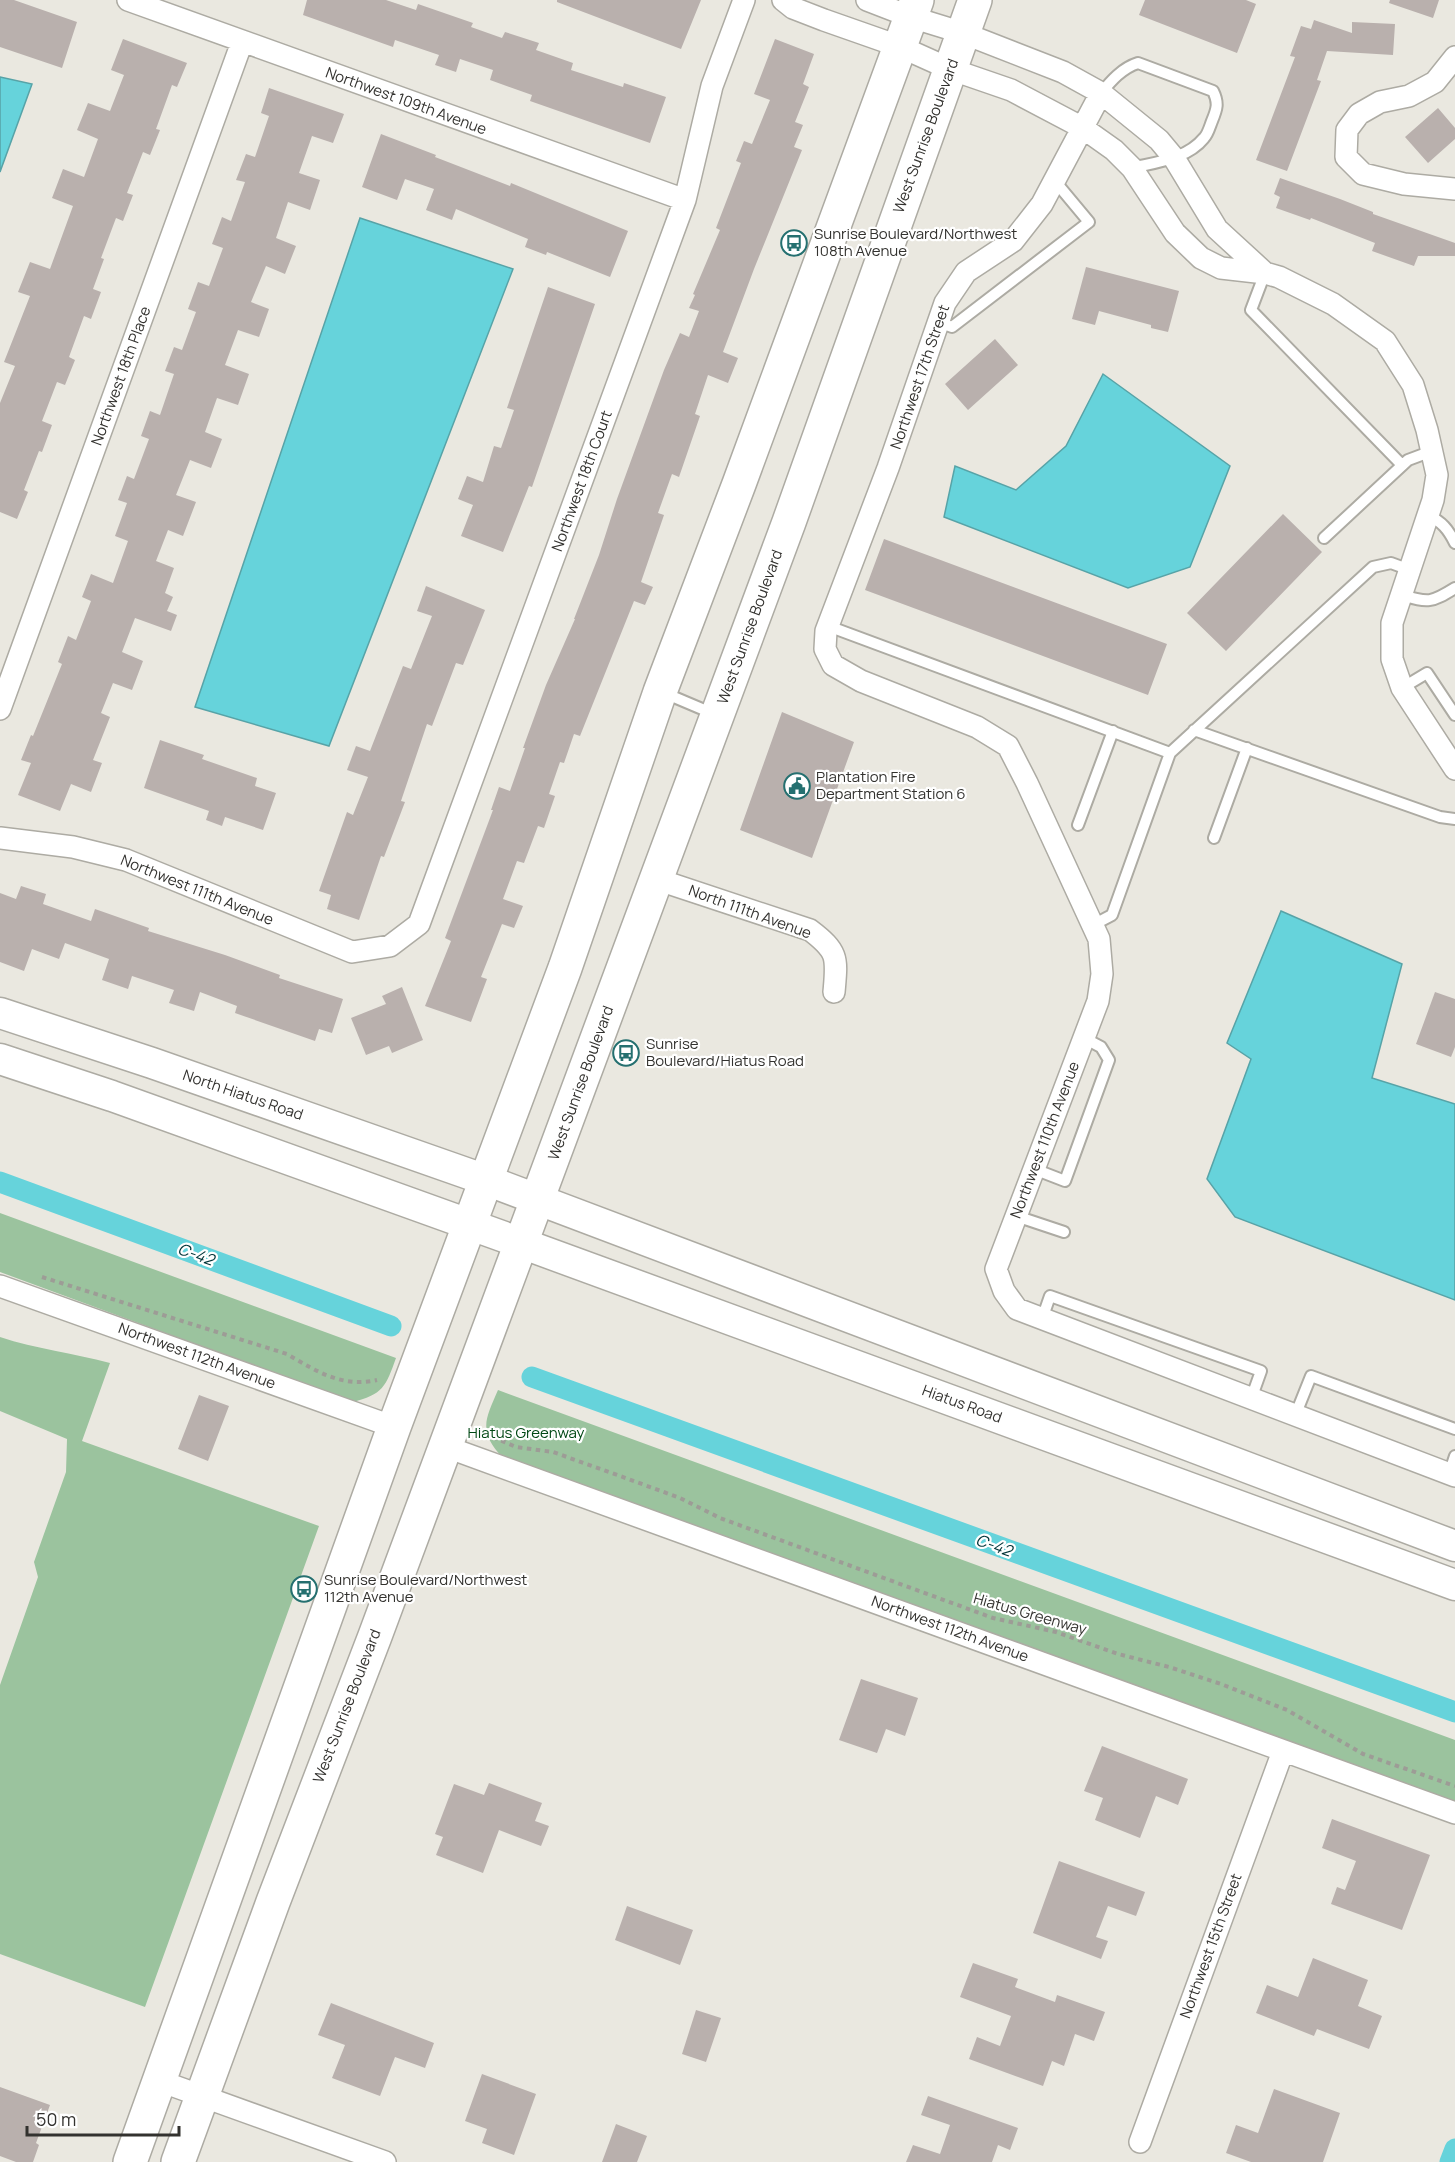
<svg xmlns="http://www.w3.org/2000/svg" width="1455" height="2162" font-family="Manrope,sans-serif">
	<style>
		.green { fill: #9bc39e }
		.water { fill: #66d3db; stroke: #57a3a7; stroke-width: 1.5 }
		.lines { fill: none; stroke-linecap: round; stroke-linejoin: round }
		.canal { stroke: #66d3db; stroke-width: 21 }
		.building { fill: #b9b0ad }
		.service-casing { stroke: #adaba3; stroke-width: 14 }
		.minor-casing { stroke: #adaba3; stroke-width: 24 }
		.secondary-casing { stroke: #adaba3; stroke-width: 33 }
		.trunk-casing { stroke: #adaba3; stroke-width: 36 }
		.path { stroke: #9d9c96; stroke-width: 4; stroke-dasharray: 4.5 4.5; stroke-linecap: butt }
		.service { stroke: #fff; stroke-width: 10 }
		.minor { stroke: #fff; stroke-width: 21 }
		.secondary { stroke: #fff; stroke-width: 30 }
		.trunk { stroke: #fff; stroke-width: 33 }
		.labels { text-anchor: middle; stroke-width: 4.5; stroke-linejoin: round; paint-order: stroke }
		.street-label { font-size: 15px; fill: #33322f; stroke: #fff }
		.poi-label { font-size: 15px; fill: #33322f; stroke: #fff; text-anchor: start }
		.park-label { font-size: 15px; fill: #004814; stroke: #fff }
		.water-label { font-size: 16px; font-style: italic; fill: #003438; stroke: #fff }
	</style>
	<rect width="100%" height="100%" fill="#eae8e0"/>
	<path class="green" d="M0 1213 396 1358C386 1386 383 1395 352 1402L0 1272Z
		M0 1337C36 1349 73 1353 110 1363L82 1441 319 1526 145 2007 0 1954V1685L38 1577 34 1562 66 1472 67 1439 0 1411Z
		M498 1390 1455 1740V1804L503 1458C478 1431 485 1420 498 1390Z"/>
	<path class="water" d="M0 77 32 84 0 172Z
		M360 218 513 269 329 746 195 707Z
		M1103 374 1230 466 1190 567 1128 588 944 517 955 466 1016 490 1066 446Z
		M1281 911 1402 964 1372 1078 1455 1104V1300L1235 1217 1207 1179 1251 1059 1227 1043Z"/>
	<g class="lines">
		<path class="canal" d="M0 1182 391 1326
			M532 1377 1455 1712
			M1450 2162 1455 2149"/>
	</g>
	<path class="building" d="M0 0H14L77 22 62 68 0 47Z
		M307 0H386L416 10 418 4 473 23 471 27 502 38 505 32 539 43 536 50 573 63 571 70 623 87 624 83 666 97 650 143 530 101 532 95 490 80 493 70 460 59 456 72 435 65 439 55 395 40 393 47 303 15Z
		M557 0H701L681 49 557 2Z
		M1145 0H1246L1256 4 1237 53 1139 15Z
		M1390 0H1439L1433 18 1389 3Z
		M1314 20 1352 33V22L1395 24 1393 55 1327 51 1317 80 1321 81 1287 171 1256 160 1295 57 1290 56 1301 26 1311 29Z
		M123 39 187 63 177 87 172 85 156 129 160 130 150 155 143 152 127 193 133 195 123 221 116 218 101 258 104 259 93 289 101 292 91 319 84 316 69 357 75 360 65 385 57 382 42 421 52 425 42 452 39 451 24 490 28 492 17 519 0 512V403L15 366 4 362 30 296 18 292 30 262 50 269 73 206 52 198 63 169 84 177 98 139 77 130 88 103 110 111 124 75 111 70Z
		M775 39 814 54 803 84 809 87 795 122 803 125 794 147 802 150 754 269 723 352 738 358 728 383 708 375 695 414 700 416 679 477 672 474 658 513 664 515 641 582 653 587 645 605 634 601 580 736 574 734 564 763 560 762 549 794 555 796 544 828 538 826 524 863 517 861 503 899 523 906 514 928 502 924 481 977 487 979 471 1022 425 1006 451 941 445 938 493 810H491L499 787 510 791 525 748H523L546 685 575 619H574L599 555 617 499 664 370 680 333 689 337 699 311 689 308 695 295 693 294 720 230 716 228 741 163 736 161 744 141 752 144 770 100 754 94Z
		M269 88 344 114 333 143 312 136 299 173 320 180 310 210 288 202 276 238 296 246 285 274 266 266 251 302 269 309 259 337 238 330 225 365 249 374 238 405 217 398 205 432 222 439 211 468 190 460 176 495 196 502 183 536 168 530 156 561 174 568 165 593 173 597 167 611 177 615 171 631 135 618 122 652 143 661 132 690 113 683 101 713 110 717 93 760 102 763 91 792 71 784 60 811 18 795 31 763 21 760 31 735 33 736 62 664 58 662 68 636 76 640 91 601 82 597 91 574 113 583 128 541 115 536 127 503 118 500 127 476 134 479 149 439 141 436 150 411 160 415 174 374 165 371 174 347 182 350 196 312 188 309 198 282 209 286 223 248 212 244 222 217 231 221 245 182 236 180 246 154 255 157 269 116 261 113Z
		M1438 108 1455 128V139L1428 163 1405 137Z
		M381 134 436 155 435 157 510 186 511 183 628 231 610 277 547 252 546 255 525 247 528 239 456 209 452 220 426 210 434 189 405 179 397 200 362 187Z
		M1280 178 1340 199 1373 212V214L1455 243V256H1418L1414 266 1372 251 1375 243 1311 218 1310 220 1276 208 1280 197 1274 194Z
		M1086 267 1179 291 1168 332 1151 328V325L1099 311 1095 325 1072 319Z
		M548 287 595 304 532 487 529 486 503 552 461 536 473 505 458 499 467 476 483 482 494 446 501 448 514 410 507 408Z
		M995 339 1018 365 968 410 945 384Z
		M1283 514 1322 552 1226 651 1187 613Z
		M884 539 1167 644 1148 695 865 590Z
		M426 586 485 610 463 665 456 663 432 726 427 724 401 801 405 802 384 857 381 856 359 920 327 909 331 895 319 891 347 812 353 815 368 777 347 770 356 746 370 751 403 666 411 669 432 616 417 611Z
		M782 712 854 742 812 858 740 830Z
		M160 740 204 755 202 759 257 778 255 786 276 793 263 830 225 817 222 826 206 820 209 811 144 788Z
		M21 886 46 894 43 904 91 921 95 909 149 928 148 931 225 955 280 975 279 978 343 999 332 1033 319 1029 315 1041 235 1013 237 1006 200 992 194 1011 169 1003 174 990 132 976 128 989 102 980 109 959 65 943 59 959 32 949 24 971 0 962V893L16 899Z
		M402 987 423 1040 392 1053 389 1046 366 1055 351 1018 386 1004 382 996Z
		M1435 992 1455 999V1047L1451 1057 1416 1044Z
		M199 1395 229 1406 208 1461 178 1449Z
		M861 1679 918 1698 905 1736 886 1729 877 1753 839 1740Z
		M1102 1746 1188 1779 1178 1805 1156 1796 1140 1838 1095 1820 1103 1798 1084 1791Z
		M489 1783 542 1803 535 1821 549 1826 541 1846 499 1830 483 1873 436 1855 443 1837 435 1834 454 1784 484 1795Z
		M1332 1819 1430 1855 1402 1930 1331 1904 1337 1887 1345 1890 1356 1861 1322 1848Z
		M1059 1861 1145 1892 1136 1916 1108 1906 1096 1937 1108 1941 1101 1959 1033 1933Z
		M627 1906 693 1930 680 1965 615 1940Z
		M1313 1958 1368 1980 1358 2006 1382 2016 1369 2049 1317 2029 1314 2036 1256 2013 1267 1985 1298 1997Z
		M973 1963 1018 1979 1015 1987 1055 2002 1057 1995 1105 2012 1094 2041 1075 2034 1064 2066 1052 2061 1043 2086 969 2059 977 2037 1000 2046 1011 2016 960 1997Z
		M331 2003 434 2043 425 2068 395 2057 380 2096 332 2078 345 2045 318 2035Z
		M696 2010 721 2018 706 2062 682 2054Z
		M482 2074 536 2094 514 2155 482 2143 487 2129 465 2121Z
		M0 2087 50 2105 36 2143 39 2145 33 2162H16L0 2156Z
		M1274 2089 1340 2113 1323 2162H1251L1226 2153 1236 2125 1258 2133Z
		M928 2096 1018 2128 1010 2150 998 2145 992 2162H906L913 2145 940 2154 950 2125 921 2115Z
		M616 2124 647 2136 637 2162H602Z"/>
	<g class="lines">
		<g class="service-casing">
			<path id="service" d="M1101 93C1111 81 1122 68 1138 63L1213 91C1219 103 1217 109 1212 121 1210 126 1208 134 1204 138 1187 159 1157 162 1132 168
				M1265 273 1251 310 1402 465
				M938 322 952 327 1089 222 1054 180
				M1428 515C1442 522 1448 529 1455 543
				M1324 538 1408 460 1432 451
				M1401 595C1429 603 1431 603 1455 588
				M828 626 1170 753 1112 915 1093 925
				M1402 688 1427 673 1455 715
				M662 692 714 714
				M1194 730 1440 817 1455 819
				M1170 753 1373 567 1391 563 1410 570
				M1078 825 1113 731
				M1214 838 1247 748
				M1034 1169 1065 1181 1109 1060 1101 1047 1084 1038
				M1016 1216 1064 1232
				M1042 1319 1050 1296 1261 1371 1251 1399
				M1295 1416 1311 1376 1455 1429
				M1449 1474 1455 1456"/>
		</g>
		<g class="minor-casing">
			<path id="minor" d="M128 0 685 200
				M783 0 793 8 824 20 901 47 950 69 1011 90 1083 128 1114 150 1132 168 1175 233 1201 258 1221 268 1265 273 1279 277 1333 304 1385 341 1413 385 1427 430 1437 475 1433 500 1392 623V659L1402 688 1455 769
				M867 0 911 17 963 33 1063 72 1101 93 1159 140 1174 158 1217 229 1265 273
				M1455 57 1435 82 1409 96 1380 102 1359 114 1347 130 1346 157 1363 174 1404 184 1455 189
				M1101 93 1042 204 1013 241 966 272 945 303 888 468 826 631 825 649 833 665 861 681 977 727 1008 746 1027 783 1099 939 1102 974 1098 1001 996 1269 1004 1291 1017 1309 1455 1476
				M0 709 242 42
				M0 838 73 847 126 860 352 952 390 946 419 924 685 200 712 86 744 0
				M656 879 810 930C839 952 837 958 834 992
				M0 1286 394 1427
				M444 1446 1455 1813
				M160 2081 385 2162
				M1140 2142 1283 1751"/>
		</g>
		<g class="secondary-casing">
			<path id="secondary" d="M0 1013 152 1063 486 1180 1455 1546
				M0 1059 112 1096 521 1243 1455 1585"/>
		</g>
		<g class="trunk-casing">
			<path id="trunk" d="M130 2162 394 1427 565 968 660 692 739 484 917 0
				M178 2162 273 1902 375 1636 789 522 975 0"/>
		</g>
		<path class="path" d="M42 1277 287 1354C316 1371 342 1388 377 1380
			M493 1437 516 1447 553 1452 620 1476 680 1498 720 1518 993 1618 1056 1632 1118 1654 1169 1667 1221 1684 1287 1710 1363 1754 1455 1786"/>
		<use href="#service" class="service"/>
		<use href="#minor" class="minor"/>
		<use href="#secondary" class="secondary"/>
		<use href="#trunk" class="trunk"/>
	</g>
	<defs>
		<g id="bus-ring" transform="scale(1.35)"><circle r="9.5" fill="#fff" stroke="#257070" stroke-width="1.5"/><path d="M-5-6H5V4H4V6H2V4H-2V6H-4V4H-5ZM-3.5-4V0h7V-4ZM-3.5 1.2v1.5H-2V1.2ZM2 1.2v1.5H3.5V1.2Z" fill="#257070"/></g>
		<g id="civic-ring" transform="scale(1.35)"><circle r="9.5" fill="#fff" stroke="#257070" stroke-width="1.5"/><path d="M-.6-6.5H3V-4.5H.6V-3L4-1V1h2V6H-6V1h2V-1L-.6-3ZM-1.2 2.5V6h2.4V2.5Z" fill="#257070"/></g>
	</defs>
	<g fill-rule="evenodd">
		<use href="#bus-ring" x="794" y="243"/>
		<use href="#civic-ring" x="797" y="786"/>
		<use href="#bus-ring" x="626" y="1053"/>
		<use href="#bus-ring" x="304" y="1589"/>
	</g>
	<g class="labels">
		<g class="street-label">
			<text transform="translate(406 101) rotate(20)" y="5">Northwest 109th Avenue</text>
			<text transform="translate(926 136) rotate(-70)" y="5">West Sunrise Boulevard</text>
			<text transform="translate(121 376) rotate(-70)" y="5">Northwest 18th Place</text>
			<text transform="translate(920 377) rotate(-71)" y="5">Northwest 17th Street</text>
			<text transform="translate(582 481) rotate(-70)" y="5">Northwest 18th Court</text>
			<text transform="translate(750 627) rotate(-70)" y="5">West Sunrise Boulevard</text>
			<text transform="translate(197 890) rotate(22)" y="5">Northwest 111th Avenue</text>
			<text transform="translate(750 912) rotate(20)" y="5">North 111th Avenue</text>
			<text transform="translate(581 1083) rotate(-70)" y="5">West Sunrise Boulevard</text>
			<text transform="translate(243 1095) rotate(19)" y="5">North Hiatus Road</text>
			<text transform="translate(1045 1140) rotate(-69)" y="5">Northwest 110th Avenue</text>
			<text transform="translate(197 1356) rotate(20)" y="5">Northwest 112th Avenue</text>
			<text transform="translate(962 1404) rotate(20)" y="5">Hiatus Road</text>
			<text transform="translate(1030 1614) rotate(16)" y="5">Hiatus Greenway</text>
			<text transform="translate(950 1629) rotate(20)" y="5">Northwest 112th Avenue</text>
			<text transform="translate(347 1706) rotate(-69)" y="5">West Sunrise Boulevard</text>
			<text transform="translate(1211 1946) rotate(-70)" y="5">Northwest 15th Street</text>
		</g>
		<g class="poi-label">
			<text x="814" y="239">Sunrise Boulevard/Northwest<tspan x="814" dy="17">108th Avenue</tspan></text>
			<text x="816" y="782">Plantation Fire<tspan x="816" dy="17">Department Station 6</tspan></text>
			<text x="646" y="1049">Sunrise<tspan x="646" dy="17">Boulevard/Hiatus Road</tspan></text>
			<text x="324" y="1585">Sunrise Boulevard/Northwest<tspan x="324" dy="17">112th Avenue</tspan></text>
		</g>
		<g class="park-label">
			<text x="526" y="1438">Hiatus Greenway</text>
		</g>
		<g class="water-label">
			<text transform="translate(196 1254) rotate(20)" y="6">C-42</text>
			<text transform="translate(994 1545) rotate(20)" y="6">C-42</text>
		</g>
	</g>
	<path d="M27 2126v9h152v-9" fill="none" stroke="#33322f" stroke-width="3"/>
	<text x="36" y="2126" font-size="18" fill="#33322f" stroke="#ffffff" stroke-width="4.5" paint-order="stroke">50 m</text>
</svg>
